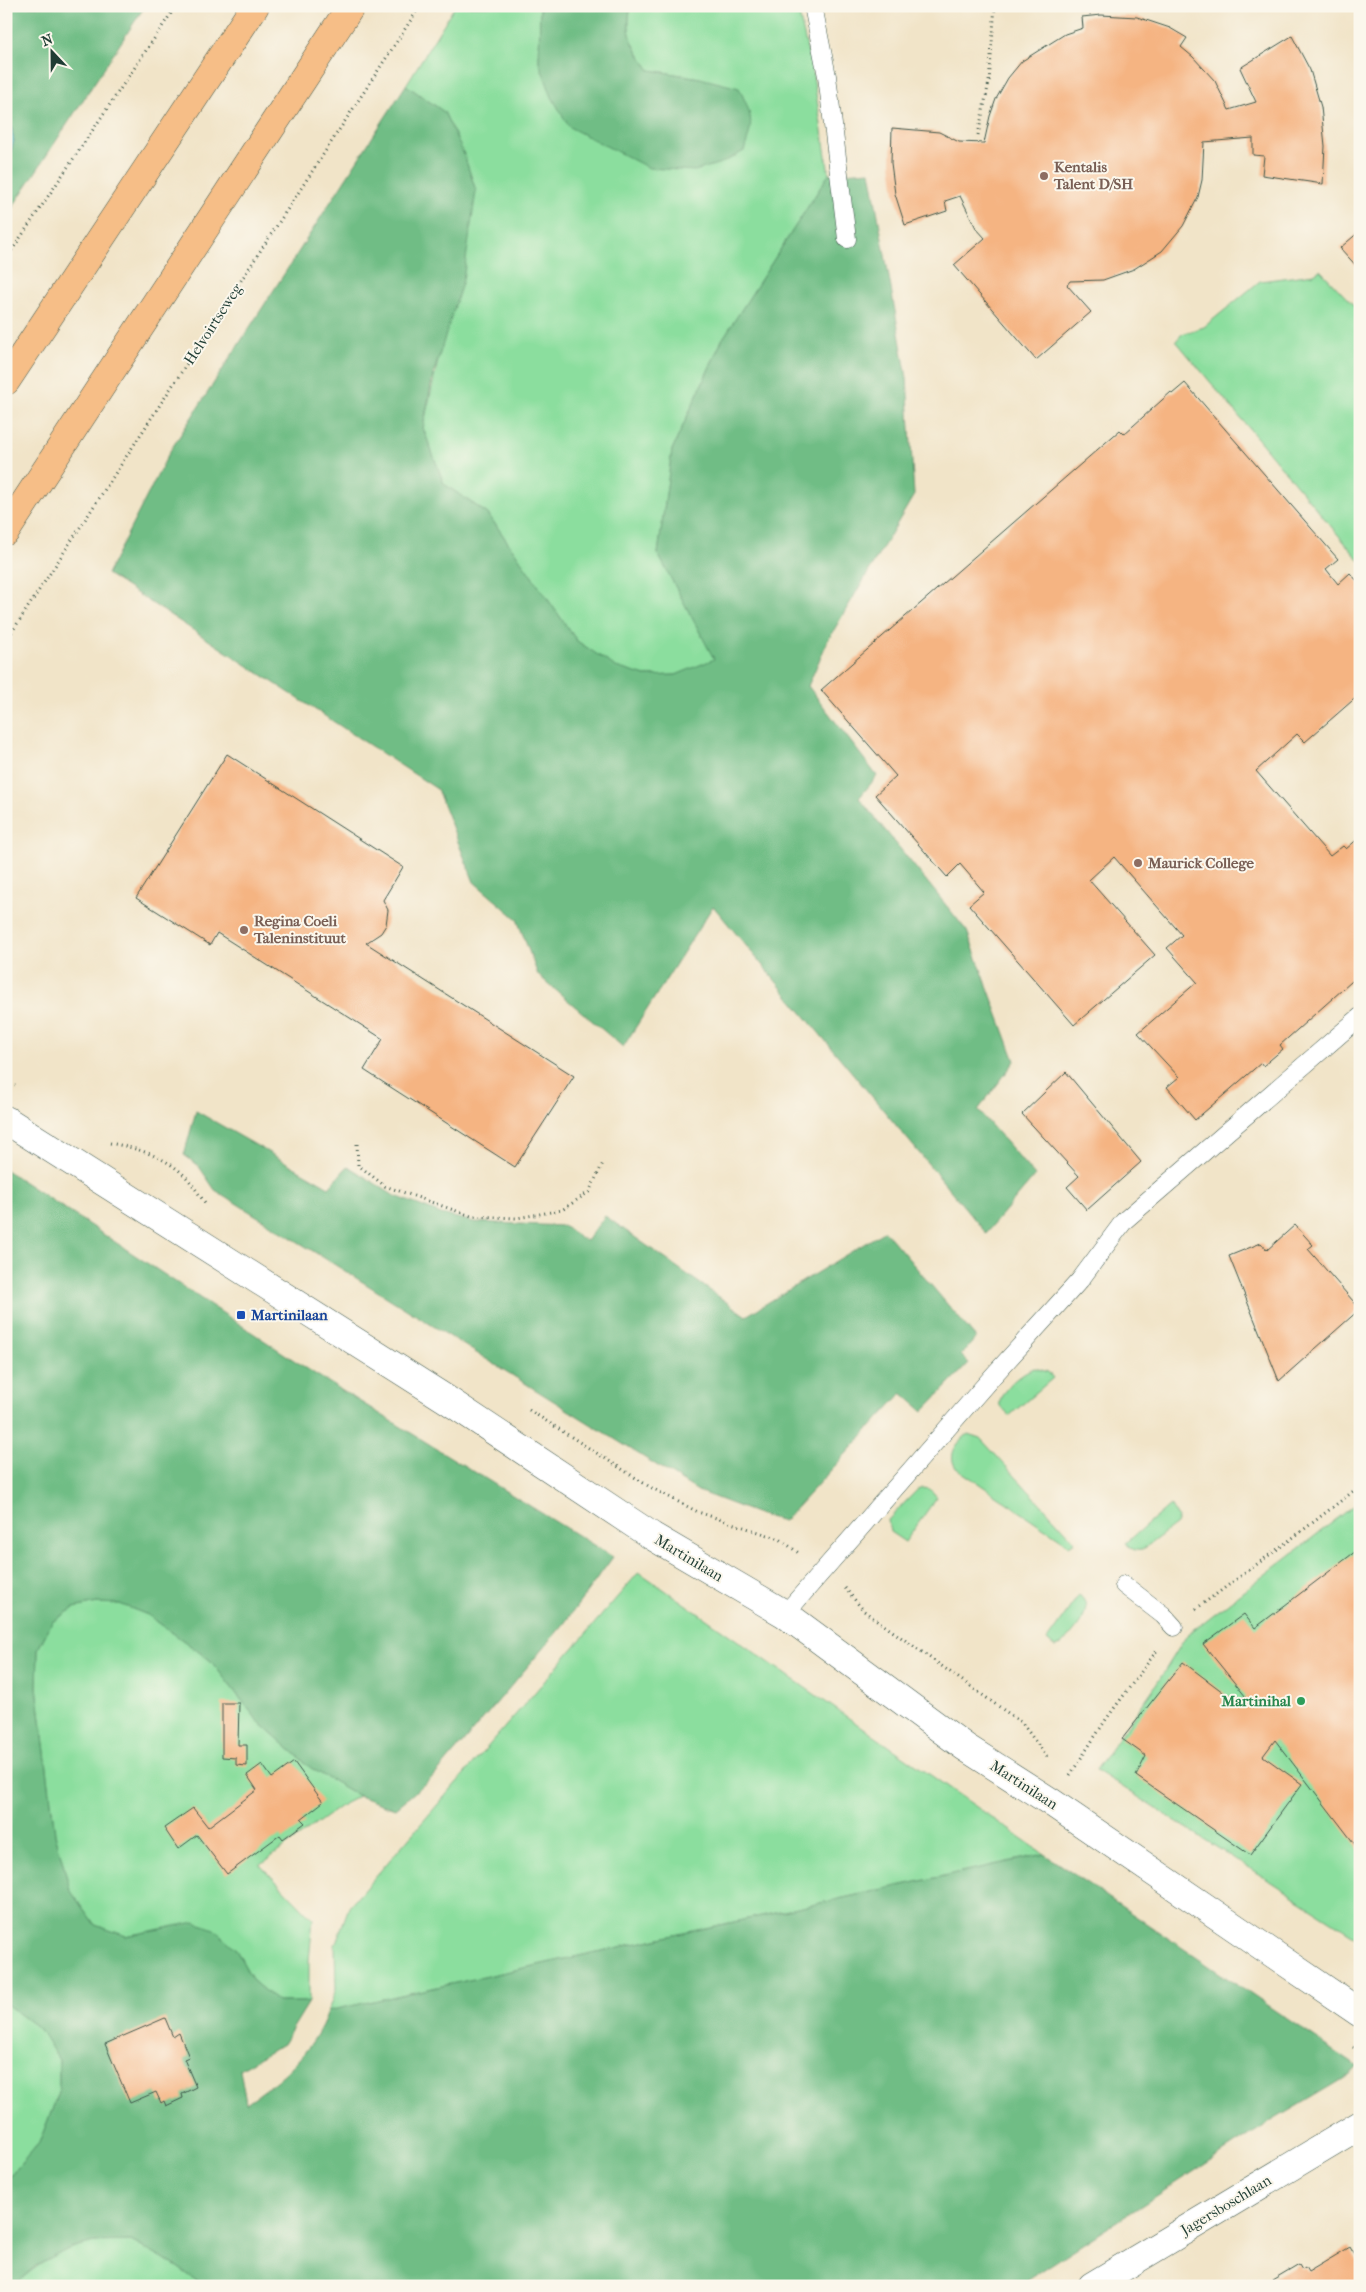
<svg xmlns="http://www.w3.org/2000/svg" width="1366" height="2292" font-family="'IM FELL French Canon',serif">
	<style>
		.green { fill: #8bde9e; stroke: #558e69 }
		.forest { fill: #70bd85; stroke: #487d5c }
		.water { fill: #52c0c8; stroke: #387e7e }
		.building { fill: #f5b482 }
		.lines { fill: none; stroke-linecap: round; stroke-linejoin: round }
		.lane-casing { stroke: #3e564a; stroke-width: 19 }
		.street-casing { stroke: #3e564a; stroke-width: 29 }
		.primary-casing { stroke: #3e564a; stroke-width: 29 }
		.path { stroke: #3e564a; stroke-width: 3; stroke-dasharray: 1 4; stroke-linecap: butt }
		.lane { stroke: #fff; stroke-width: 18 }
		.street { stroke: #fff; stroke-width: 28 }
		.primary { stroke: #f6be87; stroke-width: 28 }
		.education-dot { fill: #8d6e63; stroke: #fbf7ec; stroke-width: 2 }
		.transit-dot { fill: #1a4fb4; stroke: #fbf7ec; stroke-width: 2 }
		.leisure-dot { fill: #2e9e5b; stroke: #fbf7ec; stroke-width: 2 }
		.labels { text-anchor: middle; stroke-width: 4; stroke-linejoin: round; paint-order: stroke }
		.education-label { font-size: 15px; font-weight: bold; fill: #785e54; stroke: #fbf7ec; text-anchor: start }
		.street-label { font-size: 15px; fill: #1f3d34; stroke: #fbf7ec }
		.transit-label { font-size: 15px; font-weight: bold; fill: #164399; stroke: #fbf7ec; text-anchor: start }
		.leisure-label { font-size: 15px; font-weight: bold; fill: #27864d; stroke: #fbf7ec; text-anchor: end }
	</style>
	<rect width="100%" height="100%" fill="#fbf7ec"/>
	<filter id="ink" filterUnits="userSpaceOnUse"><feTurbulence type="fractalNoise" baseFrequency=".02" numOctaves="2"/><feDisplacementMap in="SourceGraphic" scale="10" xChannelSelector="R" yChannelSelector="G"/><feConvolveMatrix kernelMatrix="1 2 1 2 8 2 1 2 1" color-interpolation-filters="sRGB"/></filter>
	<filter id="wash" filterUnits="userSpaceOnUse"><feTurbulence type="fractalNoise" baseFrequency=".0096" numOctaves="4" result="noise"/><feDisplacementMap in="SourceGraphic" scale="20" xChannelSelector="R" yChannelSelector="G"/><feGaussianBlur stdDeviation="1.12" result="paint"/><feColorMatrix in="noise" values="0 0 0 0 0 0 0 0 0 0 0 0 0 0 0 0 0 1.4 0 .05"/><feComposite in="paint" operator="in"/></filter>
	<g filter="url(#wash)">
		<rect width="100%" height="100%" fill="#f1e4c8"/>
		<path class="green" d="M455 6H540L539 62 700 78 650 70C634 48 624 34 631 6H797L812 69 829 174 722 340 672 450 658 554 715 660 676 675 645 676 616 668 577 641 488 514 444 484 423 428 476 191 463 152 444 112 406 85Z
			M1320 270 1360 312V561L1176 341 1182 334 1204 327 1260 281 1314 274Z
			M1035 1368 1048 1372 1053 1378 1009 1416 1000 1406C997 1393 1023 1370 1035 1368Z
			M968 1434 980 1438 1075 1541 1069 1545 956 1468C947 1454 957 1443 968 1434Z
			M923 1488 930 1489 937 1497 905 1542 890 1532 888 1520 917 1490Z
			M1360 1501V1939L1096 1770 1156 1685 1187 1635Z
			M1170 1505 1178 1518 1176 1524 1142 1550C1134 1551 1131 1549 1126 1543Z
			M639 1572 1044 1854 328 2011 336 1989 335 1945 349 1907Z
			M1079 1595C1098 1609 1072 1632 1062 1645L1055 1647 1047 1640Z
			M97 1603 120 1604 148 1615 210 1660 258 1721 311 1768 359 1796 345 1803 260 1865 313 1919 309 1961V2002H278L253 1981 235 1948 195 1923 126 1936 95 1925 70 1890 55 1834 37 1687 38 1649 52 1622 74 1608Z
			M6 2004 40 2029 59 2060V2092L39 2143 6 2181Z
			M131 2241 176 2266 204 2286H13C37 2265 63 2246 96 2242 107 2240 120 2241 131 2241Z"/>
		<path class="forest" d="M6 6H145L6 217V167L14 141 6 98Z
			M540 6H631C624 34 634 48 650 70L700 78 739 88C753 117 754 121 744 151L724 162 695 171 649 168 569 127 552 97 539 62Z
			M406 85 444 112 463 152 476 191 463 280 433 375 423 428 444 484 488 514 577 641 616 667 645 676 676 675 714 659 658 554 672 450 722 340 829 174 870 171 907 378 914 495 828 640 808 686 877 776 859 798 967 931 1015 1061 978 1110 1035 1176 986 1233 713 906 623 1047 538 975 517 919 474 882 437 789 107 574 170 451Z
			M196 1111 329 1187 348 1166 393 1195 441 1214 474 1222 563 1226 586 1241 605 1216 746 1316 885 1231 976 1338 961 1355 969 1363 923 1411 902 1393 784 1521 761 1515 698 1491 215 1190 198 1165 184 1155Z
			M6 1170 315 1374 613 1557 563 1625 436 1774 395 1809 359 1796 311 1768 258 1721 210 1660 148 1615 120 1604 97 1603 74 1608 52 1622 38 1649 37 1687 55 1834 70 1890 95 1925 126 1936 195 1922 214 1929 235 1948 253 1981 278 2002H309L283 2044 240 2069 246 2103C281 2080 314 2051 328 2011L1044 1854 1358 2067 1349 2075 1270 2122 1018 2286H204L176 2266 131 2241 95 2242 70 2248 36 2266 13 2286H6V2181L39 2143 59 2092V2060L40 2029 6 2004Z"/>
		<path class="water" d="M6 98 14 141 6 167Z"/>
		<g id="blocks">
			<path class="building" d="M1101 15 1137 17 1170 28 1187 38 1181 47 1193 57 1215 81 1229 110 1256 102 1240 68 1292 36 1310 70 1321 107 1325 146 1323 184 1262 175 1264 156 1253 155V138L1204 142 1202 180 1198 197 1183 226 1162 251 1134 269 1103 280 1070 281 1067 285 1091 312 1036 360 954 265 985 238 976 228 960 196 945 201 947 211 905 225 895 194 891 163 892 128 939 132 959 142 984 143 990 116 996 99 1008 78 1022 61 1065 34 1083 28 1082 17Z
				M1360 231V270L1340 248Z
				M1185 383 1338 559 1326 569 1338 584 1350 573 1360 584V694L1305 742 1297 734 1256 771 1330 856 1343 846 1346 849 1360 837V974L1280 1045 1283 1049 1263 1066 1261 1063 1195 1120 1167 1087 1179 1077 1138 1033 1197 982 1167 948 1182 935 1114 857 1089 880 1155 955 1074 1025 969 905 984 892 960 864 947 877 875 795 896 776 821 690 1120 430 1124 434 1171 392 1172 394Z
				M227 754 403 867 383 900 388 910 386 925 381 933 366 943 574 1076 515 1167 364 1070 383 1039 217 933 210 945 136 898Z
				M1066 1072 1141 1162 1087 1210 1067 1187 1079 1176 1022 1114Z
				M1295 1225 1313 1245 1308 1249 1360 1309 1279 1381 1229 1256 1261 1243 1267 1250Z
				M1360 1548V1851L1275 1740 1263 1756 1302 1784 1250 1855 1136 1776 1146 1756 1122 1739 1183 1662 1239 1704 1246 1697 1203 1644 1244 1614 1255 1628Z
				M222 1703H239L238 1745H247V1766L236 1765V1758L222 1757Z
				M294 1762 323 1802 301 1819 305 1823 283 1839 280 1835 227 1874 197 1835 178 1849 164 1828 193 1808 208 1827 257 1790 247 1775 262 1764 272 1778Z
				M165 2018 173 2037 179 2033 189 2057 184 2059 196 2087 182 2094 183 2098 166 2106 164 2101 161 2103 156 2092 130 2103 105 2044Z
				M1350 2247 1357 2260 1360 2258V2286H1262L1299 2264 1302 2269 1305 2267 1308 2272Z"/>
		</g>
	</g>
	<g filter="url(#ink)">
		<use href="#blocks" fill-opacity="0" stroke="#3e564a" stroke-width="1"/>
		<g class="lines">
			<g class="lane-casing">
				<path id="lane" d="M813 6 827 76 847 239
					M1124 1585 1163 1615 1174 1627
					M785 1614 993 1376 1080 1280 1124 1221 1360 1017"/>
			</g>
			<g class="street-casing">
				<path id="street" d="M6 1120 446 1399 652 1536 785 1614 965 1747 1051 1802 1360 2013
					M1092 2286 1360 2125"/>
			</g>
			<g class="primary-casing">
				<path id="primary" d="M6 381 255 6
					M6 531 351 6"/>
			</g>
			<path class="path" d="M978 135 989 82 995 6
				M6 259 176 6
				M6 641 420 6
				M6 1080 15 1085
				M110 1143C136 1148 165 1156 185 1176 193 1184 199 1195 206 1204
				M357 1144 358 1165 385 1186 471 1216 517 1218 562 1210 589 1192 604 1161
				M529 1410 650 1487 698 1512 780 1539 800 1554
				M845 1588 864 1611 1022 1723 1047 1757
				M1196 1609 1302 1531 1360 1486
				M1070 1775 1107 1718 1158 1649
				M1353 2047 1360 2051"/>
			<use href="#lane" class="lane"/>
			<use href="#street" class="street"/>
			<use href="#primary" class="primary"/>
		</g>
	</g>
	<g class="education-dot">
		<circle cx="1044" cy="176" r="5"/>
		<circle cx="1138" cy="863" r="5"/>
		<circle cx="244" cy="930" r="5"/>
	</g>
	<rect class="transit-dot" x="236" y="1310" width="10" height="10" rx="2.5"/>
	<circle class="leisure-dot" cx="1301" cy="1701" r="5"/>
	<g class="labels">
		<g class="education-label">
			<text x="1054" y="172">Kentalis<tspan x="1054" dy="17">Talent D/SH</tspan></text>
			<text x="1148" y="868">Maurick College</text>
			<text x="254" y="926">Regina Coeli<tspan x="254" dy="17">Taleninstituut</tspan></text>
		</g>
		<g class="street-label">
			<text transform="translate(213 324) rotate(-57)" y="5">Helvoirtseweg</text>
			<text transform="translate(689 1558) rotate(31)" y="5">Martinilaan</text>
			<text transform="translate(1024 1785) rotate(33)" y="5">Martinilaan</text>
			<text transform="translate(1226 2205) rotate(-31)" y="5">Jagersboschlaan</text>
		</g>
		<g class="transit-label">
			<text x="251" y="1320">Martinilaan</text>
		</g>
		<g class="leisure-label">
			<text x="1291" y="1706">Martinihal</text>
		</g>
	</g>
	<rect width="1366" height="2292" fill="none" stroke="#fbf7ec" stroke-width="25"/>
	<g transform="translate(52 52) rotate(338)" stroke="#fbf7ec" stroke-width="4" paint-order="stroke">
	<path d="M0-4L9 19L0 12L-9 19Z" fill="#1f3d34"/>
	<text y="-8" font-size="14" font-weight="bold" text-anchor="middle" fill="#1f3d34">N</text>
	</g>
</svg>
